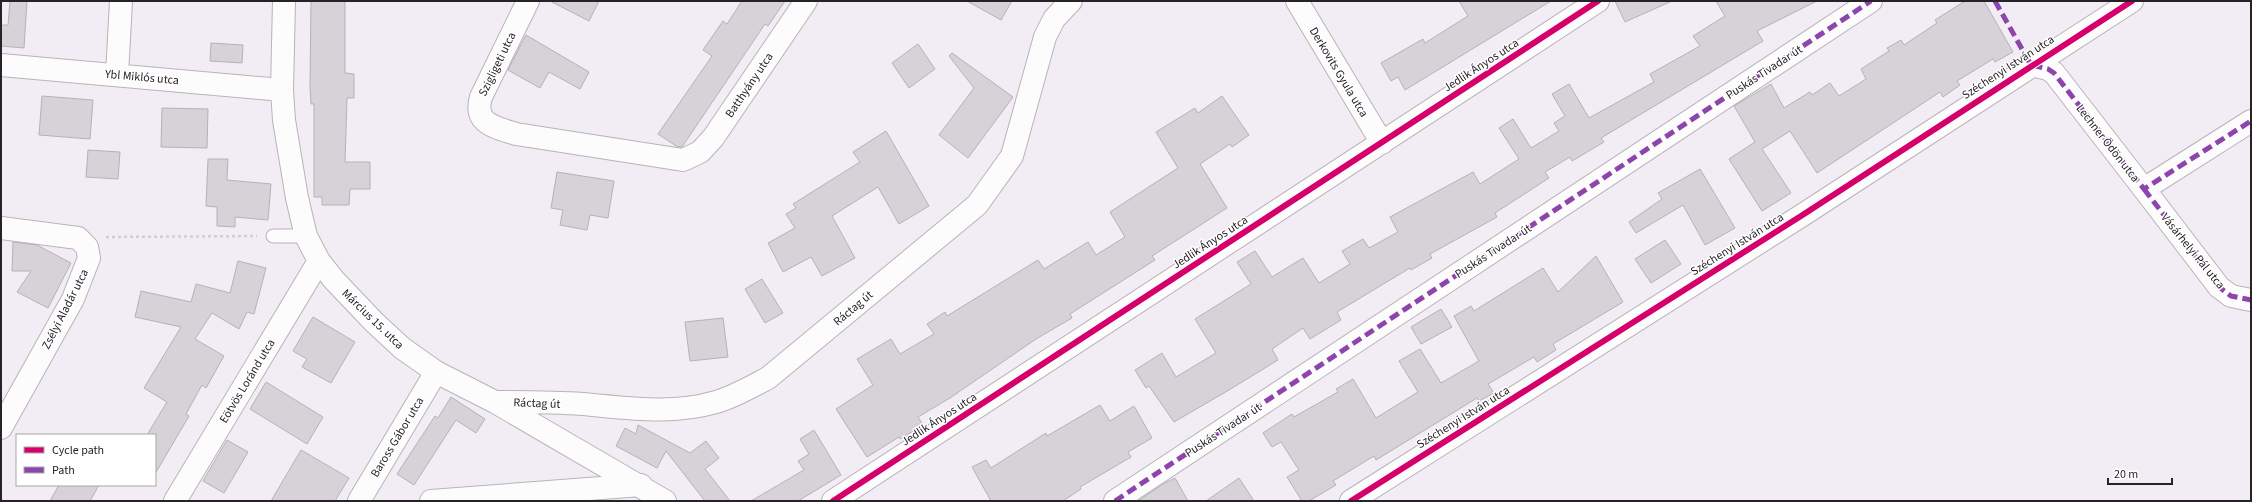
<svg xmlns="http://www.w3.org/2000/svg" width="2252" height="502" font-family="'Source Sans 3',sans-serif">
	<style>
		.building { fill: #d7d2d8; stroke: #b6b1b7 }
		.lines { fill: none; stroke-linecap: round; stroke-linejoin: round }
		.lane-casing { stroke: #b8b3b9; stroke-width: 15 }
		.street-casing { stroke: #b8b3b9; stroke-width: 24 }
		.path { stroke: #d0ced1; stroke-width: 2.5; stroke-dasharray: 3 3; stroke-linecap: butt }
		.lane { stroke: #fdfcfd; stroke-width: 13 }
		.street { stroke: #fdfcfd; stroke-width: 22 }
		.quiet { stroke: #8e44ad; stroke-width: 5; stroke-dasharray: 10 5; stroke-linecap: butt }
		.cycleway-casing { stroke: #fff; stroke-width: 8 }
		.cycleway { stroke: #d6006c; stroke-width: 6 }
		.labels { text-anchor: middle; stroke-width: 3; stroke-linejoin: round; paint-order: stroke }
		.street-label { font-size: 12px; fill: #272228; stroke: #fff }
	</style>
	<rect width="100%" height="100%" fill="#f2ecf4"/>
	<path class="building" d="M10 1H27L24 48 1 46V25H8Z
		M311 1H345V73L354 74V98H347L345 162H370V189H350L349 205H322V197H314V104H311L310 88Z
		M550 1H599L589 21Z
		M742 1H785L768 26 765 24 682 147 676 146 658 134 712 56 703 50 723 21 727 24Z
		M967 1H1012L1001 20Z
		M1459 1H1551L1405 90 1398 77 1391 81 1381 63 1423 39 1425 43 1468 16Z
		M1615 1H1672L1625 22Z
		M1716 1H1817L1757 31 1763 41 1601 138 1604 142 1572 161 1570 157 1545 172 1549 178 1495 213 1497 217 1430 254 1432 258 1411 270 1410 268 1337 312 1341 320 1310 339 1303 328 1272 349 1278 360 1229 390 1174 422 1149 386 1146 388 1135 370 1162 353 1176 377 1216 353 1195 319 1251 284 1237 262 1255 251 1272 277 1303 258 1319 283 1350 264 1342 251 1363 239 1369 248 1398 232 1390 217 1473 172 1480 184 1519 159 1499 128 1513 119 1531 148 1559 131 1554 123 1565 116 1552 94 1569 84 1589 118 1654 82 1650 74 1700 46 1693 36 1725 16Z
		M1965 1H1984L2013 52 1995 62 1993 59 1957 81 1960 85 1943 97 1940 92 1817 173 1790 131 1762 149 1791 193 1762 211 1729 159 1755 142 1734 106 1771 84 1784 108 1810 92 1812 95 1830 83 1839 96 1866 79 1861 69 1889 51 1887 48 1901 40 1904 45 1937 23 1935 20Z
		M526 35 589 72 580 89 549 72 540 88 508 70Z
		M211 43 243 45 242 63 210 61Z
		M918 44 935 69 909 88 892 63Z
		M952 53 1013 97 968 158 939 135 974 88 949 56Z
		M42 96 93 100 90 139 39 135Z
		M1222 96 1249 135 1232 147 1230 144 1200 164 1227 208 1152 256 1155 260 1070 314 1072 318 1036 339 950 398 918 417 923 425 900 439 899 437 867 457 836 409 873 385 857 359 891 339 900 354 934 334 927 324 945 312 947 316 1038 260 1044 269 1088 242 1096 255 1125 237 1110 212 1178 168 1156 132 1195 108 1198 113Z
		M162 108 208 109 207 148 161 147Z
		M886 131 929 206 899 224 878 187 832 216 855 258 822 276 811 257 783 272 768 243 795 228 786 214 796 208 793 204 860 162 853 152Z
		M88 150 120 152 118 179 86 177Z
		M208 159H228L227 180 271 184 268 220 235 217V227L217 226V207L206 206Z
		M1700 169 1735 228 1705 245 1683 205 1636 233 1629 222 1662 199 1658 193Z
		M557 172 614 181 608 218 590 215 587 230 560 225 563 210 551 208Z
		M1665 240 1681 264 1651 283 1635 259Z
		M13 242 37 245 71 263 48 308 17 292 31 271H12Z
		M1596 256 1623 302 1553 344 1556 350 1537 362 1534 357 1488 384 1494 393 1479 401 1477 398 1376 460 1374 456 1333 481 1336 485 1309 501H1302L1287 477 1299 470 1281 442 1272 447 1263 433 1292 414 1294 417 1338 392 1336 389 1353 379 1376 418 1418 392 1399 361 1420 349 1441 383 1479 361 1454 316 1471 306 1474 311 1543 268 1558 292Z
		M238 261 266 268 254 314 247 312 239 329 212 313 195 339 224 356 206 388 202 385 186 414 189 416 155 474V435H147L167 402 144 388 181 327 135 317 141 291 191 302 196 284 230 293Z
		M762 279 783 313 765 323 745 289Z
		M1441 309 1452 327 1421 344 1411 327Z
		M313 317 355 342 331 383 302 367 307 359 293 351Z
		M723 318 728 357 690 361 685 322Z
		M266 382 323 417 307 444 250 409Z
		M451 397 485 419 476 433 456 420 414 485 397 474 435 416 438 418Z
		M1100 405 1110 421 1134 406 1152 438 1128 452 1131 457 1080 487 1081 489 1063 501H991L972 467 986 460 991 468 1046 433 1047 436Z
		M638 425 690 453 706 441 719 458 705 469 730 501H705L666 451 657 468 616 446 625 428 636 434Z
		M814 430 841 475 798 501H751L804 470 798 461 809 454 800 439Z
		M227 440 248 452 224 493 203 481Z
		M301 450 349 478 335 501H271Z
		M1175 478 1188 501H1138L1163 484Z
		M1239 478 1254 501H1206Z
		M59 485H99L90 501H50Z"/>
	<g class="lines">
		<g class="lane-casing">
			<path id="lane" d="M273 236H306"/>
		</g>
		<g class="street-casing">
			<path id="street" d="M284 1 282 90 284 120 297 198 306 236 319 261 334 280 374 322 402 348 436 372 495 402 665 501
				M528 1 481 97C473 124 495 127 516 134L683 160 700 152 713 138 806 1
				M1297 1 1382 143
				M1 65 282 90
				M2031 65 2048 69 2054 73 2144 189 2251 121
				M117 75 121 1
				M2144 189 2219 287 2231 296 2251 300
				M1 228 78 238 87 247 89 258 73 299 1 428
				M495 402C525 402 554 402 583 404 628 408 672 415 716 402 734 397 751 387 768 378L977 205 1012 156 1045 37 1054 19 1071 1
				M175 501 319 261
				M359 501 436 372
				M431 501 641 485
				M833 501 1598 1
				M1115 501 1871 1
				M1351 501 1801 216 2132 1"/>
		</g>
		<path class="path" d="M106 237 257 236"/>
		<use href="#lane" class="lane"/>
		<use href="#street" class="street"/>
		<path class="quiet" d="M1995 1 2031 65 2048 69 2054 73 2144 189 2251 121
			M2144 189 2219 287 2231 296 2251 300
			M1115 501 1871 1"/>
		<g class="cycleway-casing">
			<path id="cycleway" d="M833 501 1598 1
				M1351 501 1801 216 2132 1"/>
		</g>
		<use href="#cycleway" class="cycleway"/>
	</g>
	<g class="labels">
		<g class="street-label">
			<text transform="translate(497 64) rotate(-64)" y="4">Szigligeti utca</text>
			<text transform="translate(1481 65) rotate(-33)" y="4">Jedlik Ányos utca</text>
			<text transform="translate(2008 67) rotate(-33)" y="4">Széchenyi István utca</text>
			<text transform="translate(1339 72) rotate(59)" y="4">Derkovits Gyula utca</text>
			<text transform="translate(1764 72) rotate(-33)" y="4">Puskás Tivadar út</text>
			<text transform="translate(142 77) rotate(5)" y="4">Ybl Miklós utca</text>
			<text transform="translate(749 85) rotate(-56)" y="4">Batthyány utca</text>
			<text transform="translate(2108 143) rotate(52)" y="4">Lechner Ödön utca</text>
			<text transform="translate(1210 242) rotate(-33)" y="4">Jedlik Ányos utca</text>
			<text transform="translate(1737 244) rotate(-32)" y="4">Széchenyi István utca</text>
			<text transform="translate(1493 251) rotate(-33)" y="4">Puskás Tivadar út</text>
			<text transform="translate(2193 251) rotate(51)" y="4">Vásárhelyi Pál utca</text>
			<text transform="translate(853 308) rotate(-40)" y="4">Ráctag út</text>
			<text transform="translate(65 309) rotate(-63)" y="4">Zsélyi Aladár utca</text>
			<text transform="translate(373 319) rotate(44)" y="4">Március 15. utca</text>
			<text transform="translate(247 381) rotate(-59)" y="4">Eötvös Loránd utca</text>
			<text transform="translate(537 403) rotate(2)" y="4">Ráctag út</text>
			<text transform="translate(1463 417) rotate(-32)" y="4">Széchenyi István utca</text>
			<text transform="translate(939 419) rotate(-33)" y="4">Jedlik Ányos utca</text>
			<text transform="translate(1223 430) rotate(-33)" y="4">Puskás Tivadar út</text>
			<text transform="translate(397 437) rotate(-59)" y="4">Baross Gábor utca</text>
		</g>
	</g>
	<rect width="2252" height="502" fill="none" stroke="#272228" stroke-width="4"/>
	<rect x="16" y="434" width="140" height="52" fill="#ffffff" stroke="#a9a7a9"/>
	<rect x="24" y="447" width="20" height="6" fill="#d6006c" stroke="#a9a7a9"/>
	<text x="52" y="454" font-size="12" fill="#272228">Cycle path</text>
	<rect x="24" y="467" width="20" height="6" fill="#8e44ad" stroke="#a9a7a9"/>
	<text x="52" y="474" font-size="12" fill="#272228">Path</text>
	<path d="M2108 478v6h64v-6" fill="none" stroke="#272228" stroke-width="2"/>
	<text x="2114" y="478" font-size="12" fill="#272228" stroke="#ffffff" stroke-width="3" paint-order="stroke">20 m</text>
</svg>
